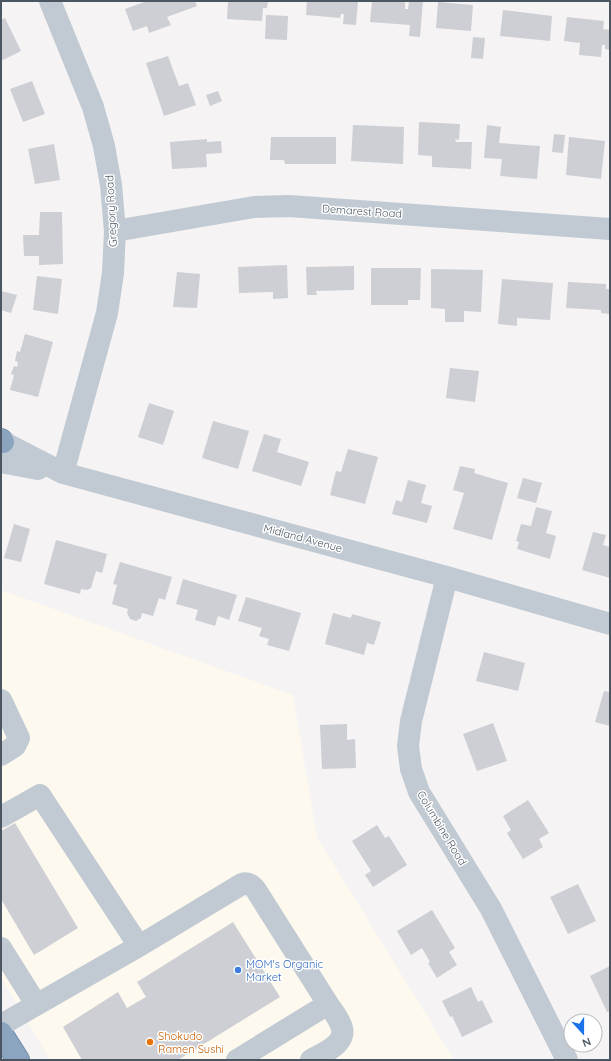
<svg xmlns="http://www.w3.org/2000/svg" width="611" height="1061" font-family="Quicksand,sans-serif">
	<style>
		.commercial { fill: #fdf9ef }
		.building { fill: #cdcfd5 }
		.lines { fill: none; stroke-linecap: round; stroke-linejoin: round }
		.highway-casing { stroke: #7690ad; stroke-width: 24 }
		.minor { stroke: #c1cad2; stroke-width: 22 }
		.highway { stroke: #8ba5c1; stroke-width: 22 }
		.shop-dot { fill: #3f7fe0; stroke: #fff; stroke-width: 1.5 }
		.food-dot { fill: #e8710a; stroke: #fff; stroke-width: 1.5 }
		.labels { text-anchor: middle; stroke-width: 3; stroke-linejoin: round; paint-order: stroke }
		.street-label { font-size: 11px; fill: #4a5661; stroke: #fff }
		.shop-label { font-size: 11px; fill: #366cbe; stroke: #fff; text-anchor: start }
		.food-label { font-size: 11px; fill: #c56008; stroke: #fff; text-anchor: start }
	</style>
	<rect width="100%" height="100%" fill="#f5f3f3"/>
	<path class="commercial" d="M1 590 293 695 317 837 454 1060H50L1 978Z"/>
	<path class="building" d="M147 1H195L197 6 167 17 171 25 149 33 147 26 133 31 125 9Z
		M228 1H268L267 8H263L262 21 227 19Z
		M307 1H358L356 25 343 24 344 14H341L340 18 306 15Z
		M372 1H405V9H408L409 1H423L420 37 409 36 410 25 370 22Z
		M438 2 473 5 471 31 436 28Z
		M503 10 552 16 550 41 500 36Z
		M266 15 288 16 287 40 265 39Z
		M567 17 604 21 603 29 610 30V50L605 49V45H602L601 57 579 55 580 43 564 41Z
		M5 18 21 51 1 61V20Z
		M473 37 485 38 483 59 471 58Z
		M168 56 179 86 188 83 196 105 164 116 146 63Z
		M32 81 45 114 23 122 10 89Z
		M218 91 222 101 210 106 206 95Z
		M419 122 460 124 459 140 455 139 456 142H472L471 169 432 167V156L418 155Z
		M353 125 404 127 403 164 351 161Z
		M487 125 501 127 499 143 540 146 537 179 500 176 502 159 484 158Z
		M554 134 565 135 563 153 552 152Z
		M271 137H336V164H285L284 160H270Z
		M569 137 605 141 601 179 566 175Z
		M207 139V142L221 141 222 153 206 154 207 167 172 169 170 142Z
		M54 144 60 180 35 184 28 149Z
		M40 212H62L63 264 39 265V256H24L23 235H39Z
		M287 265 288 298 273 299V292L239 293 238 267Z
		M354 266V290L316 291 317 295H307L306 267Z
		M371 268H421L420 300H408V305H371Z
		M431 269 483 270 481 312 464 311V322H445V309L431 308Z
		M177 272 200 274 197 308 173 307Z
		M37 276 62 279 58 314 33 310Z
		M502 279 553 283 550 320 517 318V326L498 324Z
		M568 282 606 284V289H610V314L601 313V310L566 308Z
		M1 291 17 295 11 313 1 310Z
		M25 334 53 342 38 397 10 390 14 375 11 374 14 366 17 367 18 362 15 361 17 351 20 352Z
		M450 368 479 371 475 402 446 398Z
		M149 403 174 411 163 445 138 437Z
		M213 421 249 431 238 469 202 458Z
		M264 434 281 439 277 452 309 462 301 486 252 471Z
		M348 449 378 457 365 504 330 495 336 471 341 472Z
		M460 466 475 469 474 473 508 483 492 540 453 529 464 493 453 490Z
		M523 478 542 483 536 503 517 498Z
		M408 480 426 485 421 503 432 506 427 523 392 514 396 500 402 502Z
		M536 507 552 511 546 533 556 536 550 559 517 549 519 542 516 541 521 524 531 526Z
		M14 524 30 529 21 562 4 558Z
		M593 532 606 535 603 545 610 547V578L582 570Z
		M56 540 107 554 102 573 96 571 91 588 87 590 81 589 80 594 44 584Z
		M120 562 172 577 165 600 159 598 153 616 142 613 141 618 136 621 130 619 127 613 128 609 112 604 117 585 113 584Z
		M183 579 237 595 229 620 218 616 215 626 195 620 198 610 176 604Z
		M246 597 301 613 289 651 267 645 269 639 259 636 262 628 238 621Z
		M333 613 351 618 352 614 381 622 374 645 367 643 364 655 325 644Z
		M484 652 525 663 518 691 476 681Z
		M604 691 610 692V726L595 722Z
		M493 723 507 761 477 771 463 734Z
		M347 724V740L355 739 356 768 322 769 320 725Z
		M528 800 549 833 539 839 543 847 523 859 507 833 511 830 503 816Z
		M15 823 78 928 34 955 1 899V831Z
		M377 825 385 838 389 836 407 865 373 887 365 875 371 871 352 841Z
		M578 884 596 921 568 934 550 897Z
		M432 910 455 948 449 952 457 965 437 978 428 963 430 962 422 948 411 955 397 931Z
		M233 922 280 997 178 1060H89V1059L86 1060H82L63 1027 118 992 127 1008 146 997 137 982Z
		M610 966V1011L607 1012 590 976Z
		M471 987 478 1002 482 1000 493 1022 462 1037 452 1016 450 1017 442 1001Z"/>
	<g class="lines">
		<g class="highway-casing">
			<path id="highway" d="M1 440 3 442
				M1 1033 18 1060"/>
		</g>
		<path class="minor" d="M50 1 93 107 104 146 111 185 115 231 113 273 107 313 63 473
			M115 231 254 207 289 206 610 229
			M1 441 63 473 447 577 610 624
			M1 462 38 469
			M447 577 411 721 408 746 411 769 419 792 491 909 567 1060
			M1 700 19 738 15 746 1 755
			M1 817 40 795 139 946
			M1 948 36 1004
			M1 1025 139 946 242 884C248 882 252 885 256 890L328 1004 237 1060
			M311 1060C325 1052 350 1043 340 1023 337 1016 332 1010 328 1004"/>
		<use href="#highway" class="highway"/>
	</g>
	<circle class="shop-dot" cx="238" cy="970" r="4"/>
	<circle class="food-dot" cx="150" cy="1042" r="4"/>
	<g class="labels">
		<g class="street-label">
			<text transform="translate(111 211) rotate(-93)" y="4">Gregory Road</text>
			<text transform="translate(362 211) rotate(4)" y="4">Demarest Road</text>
			<text transform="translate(303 538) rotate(15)" y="4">Midland Avenue</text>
			<text transform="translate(442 828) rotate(59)" y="4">Columbine Road</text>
		</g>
		<g class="shop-label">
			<text x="246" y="968">MOM's Organic<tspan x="246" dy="13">Market</tspan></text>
		</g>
		<g class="food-label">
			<text x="158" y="1040">Shokudo<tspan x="158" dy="13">Ramen Sushi</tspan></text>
		</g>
	</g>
	<rect width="611" height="1061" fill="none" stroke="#4a5661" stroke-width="4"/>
	<g transform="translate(583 1033) rotate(159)"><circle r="19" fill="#ffffff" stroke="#b7bbc0"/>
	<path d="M0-3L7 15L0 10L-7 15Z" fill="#1a73e8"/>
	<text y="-6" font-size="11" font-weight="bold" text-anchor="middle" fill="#4a5661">N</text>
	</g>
</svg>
